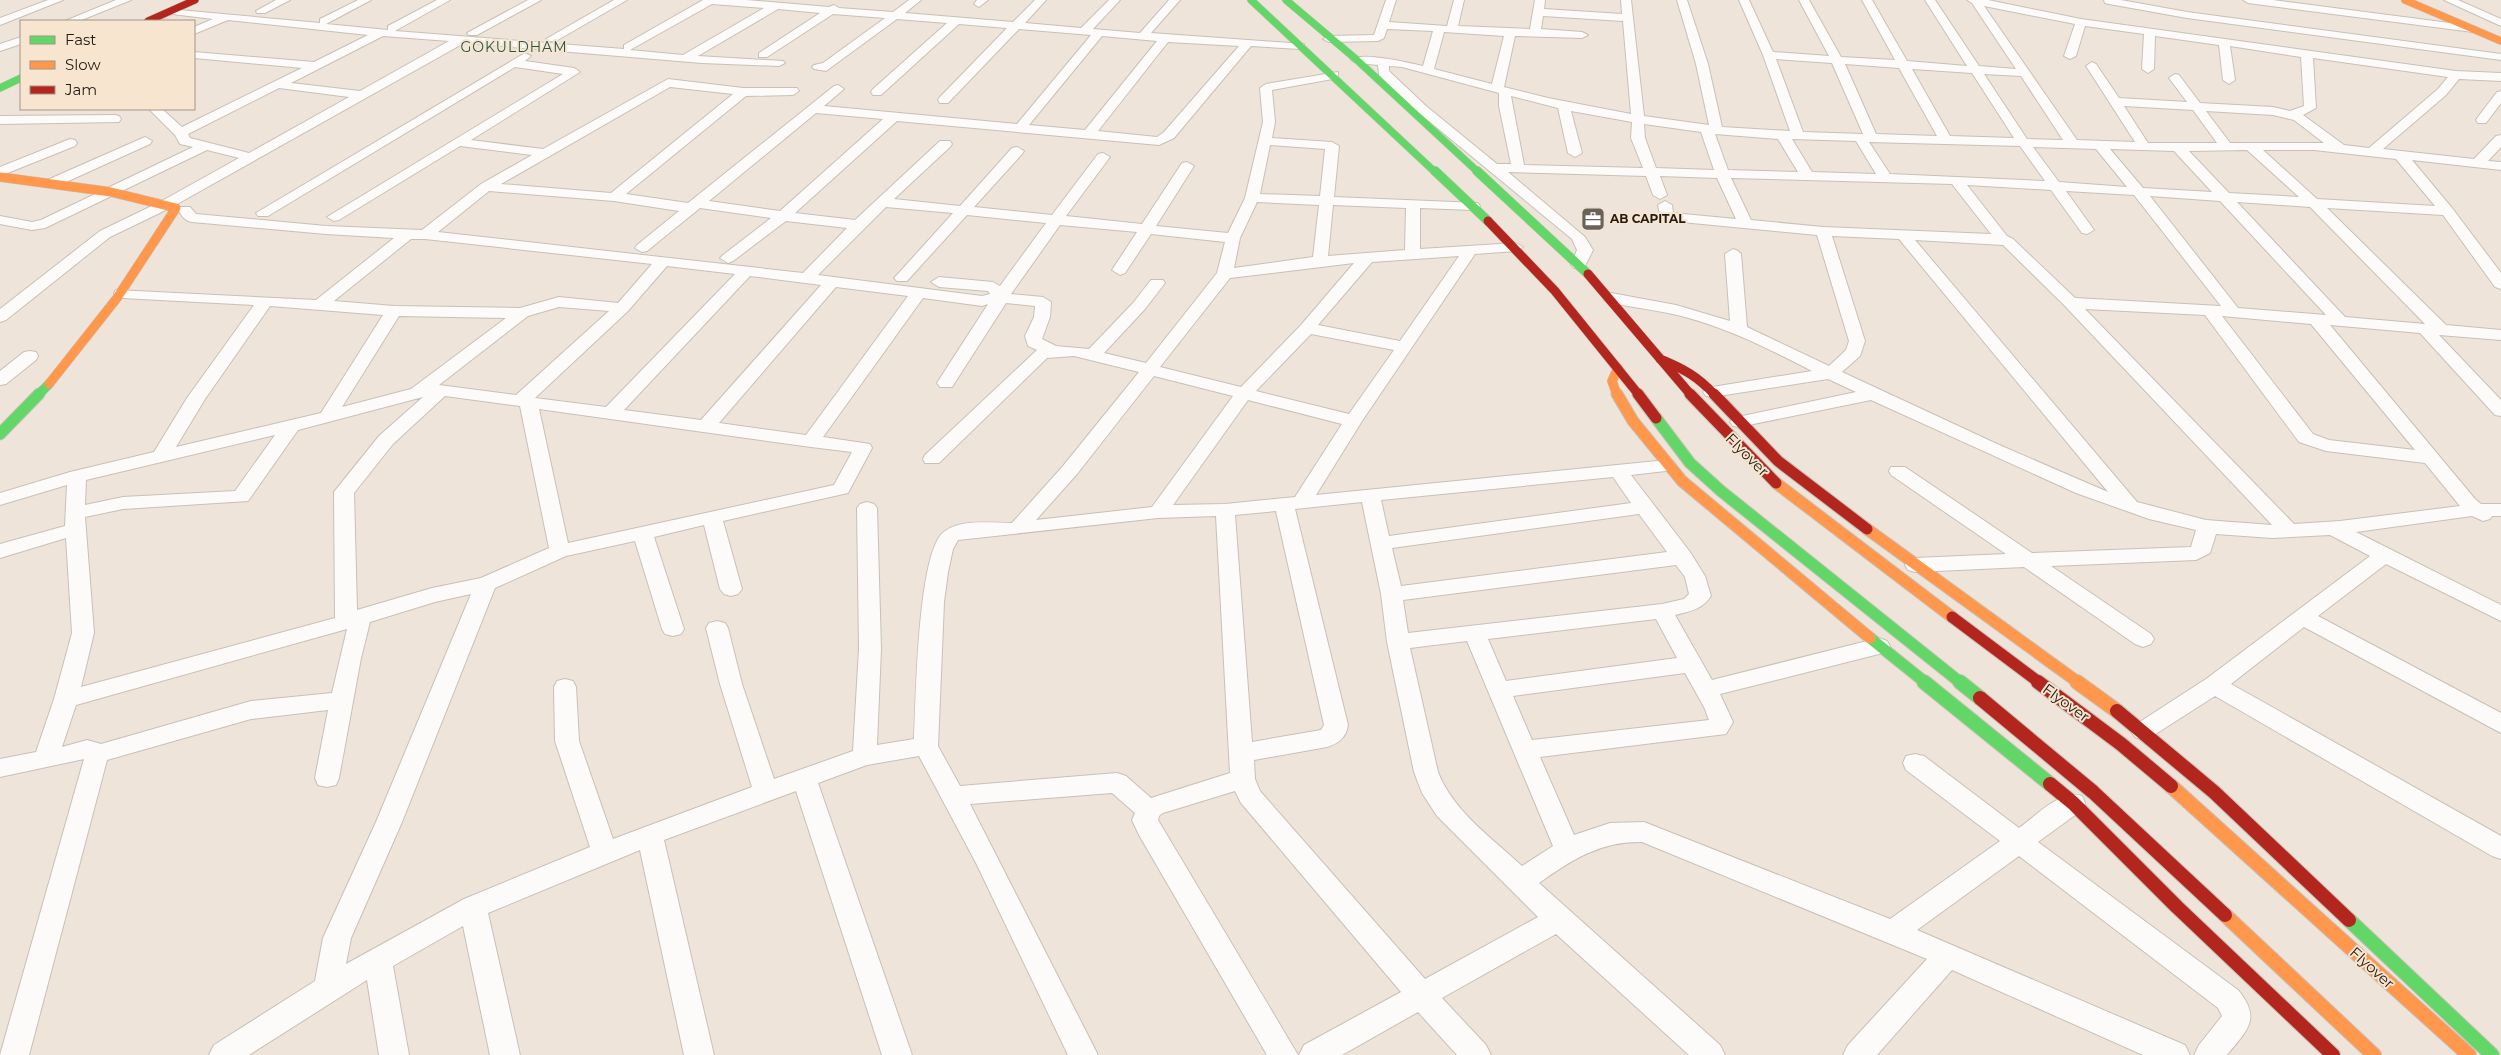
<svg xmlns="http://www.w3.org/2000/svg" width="2501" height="1055" font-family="Montserrat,sans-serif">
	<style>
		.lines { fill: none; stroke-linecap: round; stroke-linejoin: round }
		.street-casing { stroke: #c8c0b8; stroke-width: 2 }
		.fast-far3-casing { stroke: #c8c0b8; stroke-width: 8 }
		.fast-far2-casing { stroke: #c8c0b8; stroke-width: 10 }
		.fast-far1-casing { stroke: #c8c0b8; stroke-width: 13 }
		.fast-casing { stroke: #c8c0b8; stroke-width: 16 }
		.slow-far3-casing { stroke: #c8c0b8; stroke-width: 8 }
		.slow-far2-casing { stroke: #c8c0b8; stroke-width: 10 }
		.slow-far1-casing { stroke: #c8c0b8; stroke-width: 13 }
		.slow-casing { stroke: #c8c0b8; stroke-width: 16 }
		.jam-far3-casing { stroke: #c8c0b8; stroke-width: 8 }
		.jam-far2-casing { stroke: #c8c0b8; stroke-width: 10 }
		.jam-far1-casing { stroke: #c8c0b8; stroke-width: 13 }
		.jam-casing { stroke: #c8c0b8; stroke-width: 16 }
		.street { fill: #fcfbf9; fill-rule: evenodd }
		.fast-far3 { stroke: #63d668; stroke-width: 7 }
		.fast-far2 { stroke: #63d668; stroke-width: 9 }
		.fast-far1 { stroke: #63d668; stroke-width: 11 }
		.fast { stroke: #63d668; stroke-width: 14 }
		.slow-far3 { stroke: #ff974d; stroke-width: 7 }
		.slow-far2 { stroke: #ff974d; stroke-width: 9 }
		.slow-far1 { stroke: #ff974d; stroke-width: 11 }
		.slow { stroke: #ff974d; stroke-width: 14 }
		.jam-far3 { stroke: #b3261e; stroke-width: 7 }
		.jam-far2 { stroke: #b3261e; stroke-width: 9 }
		.jam-far1 { stroke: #b3261e; stroke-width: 11 }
		.jam { stroke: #b3261e; stroke-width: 14 }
		.labels { text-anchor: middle; stroke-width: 4; stroke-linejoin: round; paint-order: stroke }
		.far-poi-label { font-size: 12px; font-weight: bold; fill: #221c14; stroke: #f7e5d0; text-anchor: start }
		.far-neighbourhood-label { font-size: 14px; letter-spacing: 1px; fill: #23584b; stroke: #f7e5d0 }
		.street-label { font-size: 15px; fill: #221c14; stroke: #f7e5d0 }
	</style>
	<rect width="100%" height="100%" fill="#eee4d9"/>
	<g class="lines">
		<g class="street-casing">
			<path id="street" d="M48 0H63L0 25V18Z
				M116 0H131L79 21H65Z
				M276 0H290L265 13H257L256 11Z
				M358 0H371L326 24 388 30V26L437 0H450L395 31 624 49V45L703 0H746L829 7 834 5 839 8 893 12 909 0H921L905 13 1013 22 1035 0H1046L1025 23 1081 28 1109 0H1120L1093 29 1140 33 1169 0H1180L1151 33 1304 44V48L1300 49 1251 46 1174 138 1159 145 897 121 795 213 855 220 940 141H950L952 144 950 147 894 199 960 206 1012 148 1017 147 1024 151 1022 154 974 207 1052 215 1098 154 1103 153 1110 157 1066 216 1142 224 1182 163 1187 162 1194 166 1156 226 1228 233 1245 198 1263 122 1260 88 1266 84 1338 72V78L1272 90 1275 122 1272 138 1332 142 1339 146 1334 197 1478 203 1480 206 1473 210 1420 208V249L1516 243 1523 247 1516 251 1475 254 1362 421 1316 495 1667 460 1674 462 1676 466 1674 470 1631 475 1690 552 1705 576 1711 596C1702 610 1690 611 1675 615L1712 680 1879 638 1887 641 1890 646 1887 651 1879 654 1720 694 1733 722 1726 734 1540 757 1574 835 1610 823 1644 822 1890 919 2000 841 1906 770 1903 763 1906 756 1915 754 1924 756 2019 828C2036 816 2061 789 2082 796L2085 803 2082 810 2038 842 2238 990C2262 1019 2247 1030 2227 1055H2194L2199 1045 2222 1016 2218 1008 2019 856 1917 930 2185 1045 2190 1055H2143L1952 970 1877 1055H1843L1848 1045 1927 959 1642 842C1601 841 1571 860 1539 883L1720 1045 1725 1055H1689L1556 934 1442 998 1486 1045 1491 1055H1457L1418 1012 1342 1055H1299L1304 1045 1401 992 1241 803 1235 791 1163 813 1159 816 1158 820 1298 1055H1267L1139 835 1132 820 1135 813 1112 793 970 804 1098 1055H1068L976 863 919 756 867 765 818 783 912 1055H882L796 791 664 840 714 1055H684L640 850 488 913 520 1055H490L463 926 393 966 409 1055H379L367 980 249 1055H209L214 1045 315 981 323 938 376 822 471 594 435 602 370 622 361 658 339 778 336 785 327 787 318 785 315 778 328 710 251 719 107 760 29 1055H0L84 759 0 777V759L36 752 54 699 72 633 66 538 0 558V544L65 526 67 485 0 505V493L70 472 154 452 187 398 254 305 122 298 116 296 114 293 116 290 316 300 394 238 326 234 192 222C185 221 182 216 178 210L180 207H190L196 214 326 226 422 230 481 184 532 155 460 146 339 220 334 221 327 217 563 74 515 67 268 216H258L256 213 525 53 531 56 525 61 574 68 580 72 471 140 543 149 668 79 743 88H797L799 91 793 95 746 96 626 194 688 203 834 86 838 85 844 89 824 106 1017 124 1091 35 1019 29 948 103H940L938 100 940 97 1007 28 959 24 881 95H873L871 92 873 89 947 23 897 19 826 71 814 69 812 67 814 65 823 63 885 18 833 14 767 57H759V53L820 13 778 9 698 56 783 61 785 63 779 66 702 63 464 43 170 208 110 237 6 320 0 322V309L100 231 160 202 239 158 207 150 45 228 32 230 0 224V216L32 222 41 220 193 147 180 144 175 135 149 109H162L182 127 302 68 194 58V52L314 62 368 35 228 20 194 34V27L213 19 172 14 168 13V9L320 23V19ZM712 4 764 8 683 55 630 50ZM383 36 449 41 360 91 291 83ZM1102 36 1157 41 1085 130 1029 125ZM1168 42 1239 46 1164 132 1157 137 1098 131ZM670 87 733 94 611 193 501 184ZM279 88 349 97 249 153 190 138 188 134ZM816 113 883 119 780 211 709 201ZM1270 145 1325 149 1320 196 1260 194ZM489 191 614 201 679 211 637 245 635 248 642 252 647 251 700 208 771 218 723 255 720 258 728 263 733 261 786 221 847 228 803 273 438 232ZM1257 202 1319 205 1313 257 1234 268 1240 238ZM1333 205 1406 208 1405 250 1328 256ZM886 207 953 213 897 275 894 278 897 281H907L967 215 1046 223 1000 286 993 282 939 277 931 282 939 287 988 291 990 294 982 296 818 275ZM1060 225 1137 232 1112 270 1120 275 1125 273 1151 234 1225 242 1217 273 1146 363 1104 353 1145 309 1165 283 1163 280H1151L1133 303 1089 349 1056 346 1042 339 1050 317 1051 302 1043 297 1011 294ZM411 239H425L652 264 618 303 559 297 520 308 394 306 334 301ZM1459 256 1400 341 1318 325 1372 262ZM1354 263 1301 325 1241 387 1160 367 1230 278ZM667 266 735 274 606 407 535 398 628 311ZM750 276 821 285 701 420 624 410ZM836 287 908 296 806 435 719 423ZM923 298 982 306 988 304 937 383 940 387H952L1006 303 1035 306 1034 317 1025 336 1028 346 1037 350 925 455 923 459 925 463H939L1047 358 1074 356 1139 372 1063 466 1012 523C992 523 962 519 945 531 917 548 916 704 914 739L877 745 881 649 877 508 874 504 867 502 860 504 857 508 859 649 853 751 774 779 742 684 728 628 725 623 717 621 709 623 706 628 720 684 752 787 613 839 579 741 576 687 573 681 565 679 557 681 554 687 555 741 590 847 464 899 346 964 351 938 402 822 495 588 566 556 635 541 662 629 665 634 673 636 681 634 684 629 654 537 704 525 720 589 724 594 731 596 738 594 742 589 723 521 848 493 872 448 870 444 823 437ZM270 306 383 315 321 413 176 447 205 399ZM559 307 609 311 516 395 439 385 528 316ZM399 316 506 318 411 389 342 407ZM1311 334 1394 350 1349 414 1256 391ZM1154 376 1233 396 1152 507 1036 520 1077 474ZM445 396 520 406 549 548 481 578 432 588 357 610 354 493 393 444ZM423 397 379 436 334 492 335 618 81 687 94 633 85 517 123 509 248 501 298 430ZM1248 400 1342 424 1295 497 1225 504 1173 505ZM539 409 811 447 852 452 834 485 568 543ZM275 435 235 491 123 497 85 505 86 480ZM1613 477 1631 503 1389 536 1381 500ZM1362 502 1381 594 1387 642 1414 772 1422 793 1437 816 1538 917 1425 979 1260 791 1255 779 1254 760 1327 747C1339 743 1346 738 1348 725L1295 509ZM1276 511 1324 725 1321 730 1252 742 1235 515ZM1639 514 1667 552 1401 586 1392 548ZM1216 516 1230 773 1151 798 1126 776 1117 773 960 786 938 746 944 602 948 572 953 549 958 540 1158 518ZM1676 565 1685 577 1689 594 1684 599 1662 604 1408 633 1403 600ZM1656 619 1677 658 1506 681 1488 639ZM347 629 332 693 251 701 101 744 87 740 62 747 76 705ZM1467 641 1553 846 1522 866C1492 838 1453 811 1438 772L1410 648ZM1685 673 1704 707 1709 720 1532 740 1513 696Z
				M528 0H541L477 35H469L467 33Z
				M614 0H627L556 41H548L546 39Z
				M977 0H988L979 7 974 4Z
				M1386 0H1396L1389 22 1447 26 1454 0H1464L1458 26 1530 29 1535 0H1545L1544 9 1622 14 1621 0H1631L1644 116 1709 125 1696 64 1677 0H1687L1708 64 1722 127 1790 131 1763 55 1739 0H1749L1773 52 1829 56 1799 0H1809L1841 57 1895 60 1862 0H1872L1907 61 1967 66 1925 0H1935L1979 66 2016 69 1972 3 1967 0H1988L2081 19 2456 71 2501 73V81L2459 79 2446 95 2383 149 2474 159 2496 136 2501 135V147L2488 161 2501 162V170L2412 160 2452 208 2501 273V289L2495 287 2443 215 2327 208 2446 325 2501 330V340L2439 335 2501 400V416L2495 415 2420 333 2330 325 2475 499 2481 504H2501V516H2492L2490 519 2483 521 2472 516 2356 532 2501 605V621L2386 564 2318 616 2501 713V733L2304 627 2231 684 2501 836V859L2492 856 2215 696 2151 737 2143 740 2135 737 2131 731 2135 725 2206 679 2370 556 2330 535 2272 538 2216 534 2210 553 2196 560 2051 566 2151 634 2154 639 2151 644 2143 647 2135 644 2024 567 1915 572 1908 570 1905 565 1908 560 1915 558 2006 554 1891 475 1889 471 1891 467H1905L2032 553 2191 547 2196 530 2149 519 2076 493 1871 400 1739 427 1733 426 1730 422 1733 418 1856 392 1828 379 1712 397 1706 396 1703 392 1706 388 1712 387 1812 371C1771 350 1730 329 1685 317 1659 310 1632 308 1605 301L1603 298 1611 293 1676 305 1730 321 1725 254 1733 249 1738 251 1741 254 1747 327 1829 366 1846 350 1849 341 1817 235 1661 220 1658 205 1665 201 1672 205 1673 213 1736 219 1717 178 1660 176 1667 195 1660 199 1653 195 1646 176 1508 172 1585 237 1593 250 1584 268H1574L1571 265 1577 250 1572 239 1418 112 1379 75 1378 65 1357 63 1351 60C1360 51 1410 63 1423 66L1433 31 1387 29 1384 38 1378 41 1329 42 1323 39 1329 36 1374 35ZM1984 6 2075 24 2064 56 2070 59 2076 56 2085 26 2144 34 2142 69 2148 73 2154 69 2155 36 2219 45 2223 80 2229 84 2235 80 2230 46 2301 57 2304 106 2290 111 2273 107 2200 103 2179 75 2175 74 2169 78 2187 102 2119 98 2096 64 2092 62 2086 66 2135 142 2077 140ZM1543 16 1623 21 1631 114 1548 98 1504 87 1515 36 1582 38 1588 35 1582 32 1541 29ZM1444 32 1504 36 1492 84 1434 69ZM2313 58 2448 77 2438 89 2369 148 2344 145 2303 115 2316 108ZM1776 59 1832 63 1863 134 1803 132ZM1845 64 1899 68 1937 136 1876 134ZM1389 66 1402 67 1499 93V106L1511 164H1497L1426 106 1389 71ZM1912 69 1972 73 2014 138 1950 136ZM1984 74 2021 76 2063 140 2027 139ZM1511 96 1558 108 1568 153 1575 157 1582 153 1571 111 1632 122 1631 138 1643 168 1524 165ZM2124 106 2193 110 2217 143H2148ZM2206 111 2273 115 2294 120 2324 143H2230ZM1644 124 1701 132 1714 170 1656 168 1645 138ZM1715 134 1778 139 1798 172 1728 170ZM1792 139 1856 141 1876 174 1812 172ZM1869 142 2020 146 2045 181 1890 174ZM2033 147 2096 149 2127 187 2059 182ZM2110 149 2174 151 2212 192 2143 188ZM2247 150 2299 197 2229 193 2189 151ZM2263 150H2314L2396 159 2435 206 2317 199ZM1731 178 1952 184 1991 234 1823 227 1751 220ZM1967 185 2051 190 2082 233 2087 234 2094 230 2066 191 2134 195 2221 306 2075 298 2013 239 2007 236ZM2150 196 2220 201 2326 315 2238 308ZM2237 202 2310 207 2425 324 2345 317ZM1832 236 1899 239 2108 492 1997 444 1842 372 1860 356 1865 341ZM1915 240 2003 245 2065 306 2272 525 2206 520 2137 502ZM2085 309 2205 315 2299 442 2326 451 2425 463 2460 506 2340 521 2294 524ZM2222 316 2311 324 2415 450 2329 440 2313 434Z
				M2104 0H2121L2187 12 2501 54V60L2187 18 2109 4 2105 3Z
				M2243 0H2273L2473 26 2479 29 2473 32 2248 3Z
				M2444 0H2458L2501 19V26Z
				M21 37V44L0 51V44Z
				M2501 91V103L2486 123H2478L2476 120 2478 117 2497 92Z
				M115 115 119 116 121 119 119 122 0 124V116Z
				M145 137 152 141 150 144 55 187H45L43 184 45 181Z
				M70 139 75 140 77 143 75 146 0 176V167Z
				M30 351 36 352 38 356 36 360 6 384 0 385V371L24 352Z"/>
		</g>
		<g class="fast-far3-casing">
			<path id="fast-far3" d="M1251 0 1436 173
				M1286 0 1357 60 1479 173
				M0 88 21 78"/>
		</g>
		<g class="fast-far2-casing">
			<path id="fast-far2" d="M1435 171 1488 221
				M1477 171 1588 274
				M38 395 49 384"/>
		</g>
		<g class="fast-far1-casing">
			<path id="fast-far1" d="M1656 418 1690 463 1721 491 1961 683
				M0 434 39 394
				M1870 638 1926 683"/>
		</g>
		<g class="fast-casing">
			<path id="fast" d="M1924 682 2050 784
				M1960 682 1980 698
				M2349 920 2492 1055"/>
		</g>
		<g class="slow-far3-casing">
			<path id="slow-far3" d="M2405 0 2501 41"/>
		</g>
		<g class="slow-far2-casing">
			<path id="slow-far2" d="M0 177 111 192 176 208 117 298 49 384
				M1617 395 1612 381 1618 368"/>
		</g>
		<g class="slow-far1-casing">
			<path id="slow-far1" d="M1617 394 1633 421 1682 481 1870 638
				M1776 483 1952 617
				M1867 529 2079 683"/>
		</g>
		<g class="slow-casing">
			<path id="slow" d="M2077 682 2117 711
				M2171 786 2469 1055
				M2225 915 2374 1055"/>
		</g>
		<g class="jam-far3-casing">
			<path id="jam-far3" d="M148 21 195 0"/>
		</g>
		<g class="jam-far2-casing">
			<path id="jam-far2" d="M1488 221 1555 291 1639 395
				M1588 274 1691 395
				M1660 359C1684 369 1697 376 1715 395"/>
		</g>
		<g class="jam-far1-casing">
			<path id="jam-far1" d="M1638 394 1656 418
				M1690 394 1776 483
				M1714 394 1778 461 1867 529
				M1952 617 2040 683"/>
		</g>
		<g class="jam-casing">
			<path id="jam" d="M2038 682 2121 744 2171 786
				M1980 698 2093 792 2225 915
				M2117 711 2214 792 2349 920
				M2050 784 2073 803 2177 907 2333 1055"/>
		</g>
		<use href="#street" class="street"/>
		<use href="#fast-far3" class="fast-far3"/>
		<use href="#fast-far2" class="fast-far2"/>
		<use href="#fast-far1" class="fast-far1"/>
		<use href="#fast" class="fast"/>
		<use href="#slow-far3" class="slow-far3"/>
		<use href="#slow-far2" class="slow-far2"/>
		<use href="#slow-far1" class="slow-far1"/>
		<use href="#slow" class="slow"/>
		<use href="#jam-far3" class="jam-far3"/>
		<use href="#jam-far2" class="jam-far2"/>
		<use href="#jam-far1" class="jam-far1"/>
		<use href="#jam" class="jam"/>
	</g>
	<defs>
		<g id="office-square" transform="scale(1.25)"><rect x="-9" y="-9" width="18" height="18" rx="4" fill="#696259" stroke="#f7e5d0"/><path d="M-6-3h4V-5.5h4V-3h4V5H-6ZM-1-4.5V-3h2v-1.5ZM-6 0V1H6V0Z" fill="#fff"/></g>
	</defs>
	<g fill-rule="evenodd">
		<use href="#office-square" x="1593" y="219"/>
	</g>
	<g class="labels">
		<g class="far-poi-label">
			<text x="1610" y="223">AB CAPITAL</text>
		</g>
		<g class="far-neighbourhood-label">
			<text x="514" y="52">GOKULDHAM</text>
		</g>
		<g class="street-label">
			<text transform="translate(1747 455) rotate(45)" y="5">Flyover</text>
			<text transform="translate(2066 703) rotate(36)" y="5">Flyover</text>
			<text transform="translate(2372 968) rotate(42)" y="5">Flyover</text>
		</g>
	</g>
	<rect x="20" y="20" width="175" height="90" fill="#f7e5d0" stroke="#a29585"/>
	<rect x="30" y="36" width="25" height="8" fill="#63d668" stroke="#a29585"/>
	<text x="65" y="45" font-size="15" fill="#221c14">Fast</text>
	<rect x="30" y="61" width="25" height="8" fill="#ff974d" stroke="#a29585"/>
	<text x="65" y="70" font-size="15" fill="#221c14">Slow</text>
	<rect x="30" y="86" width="25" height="8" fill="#b3261e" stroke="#a29585"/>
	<text x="65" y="95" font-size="15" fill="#221c14">Jam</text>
</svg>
